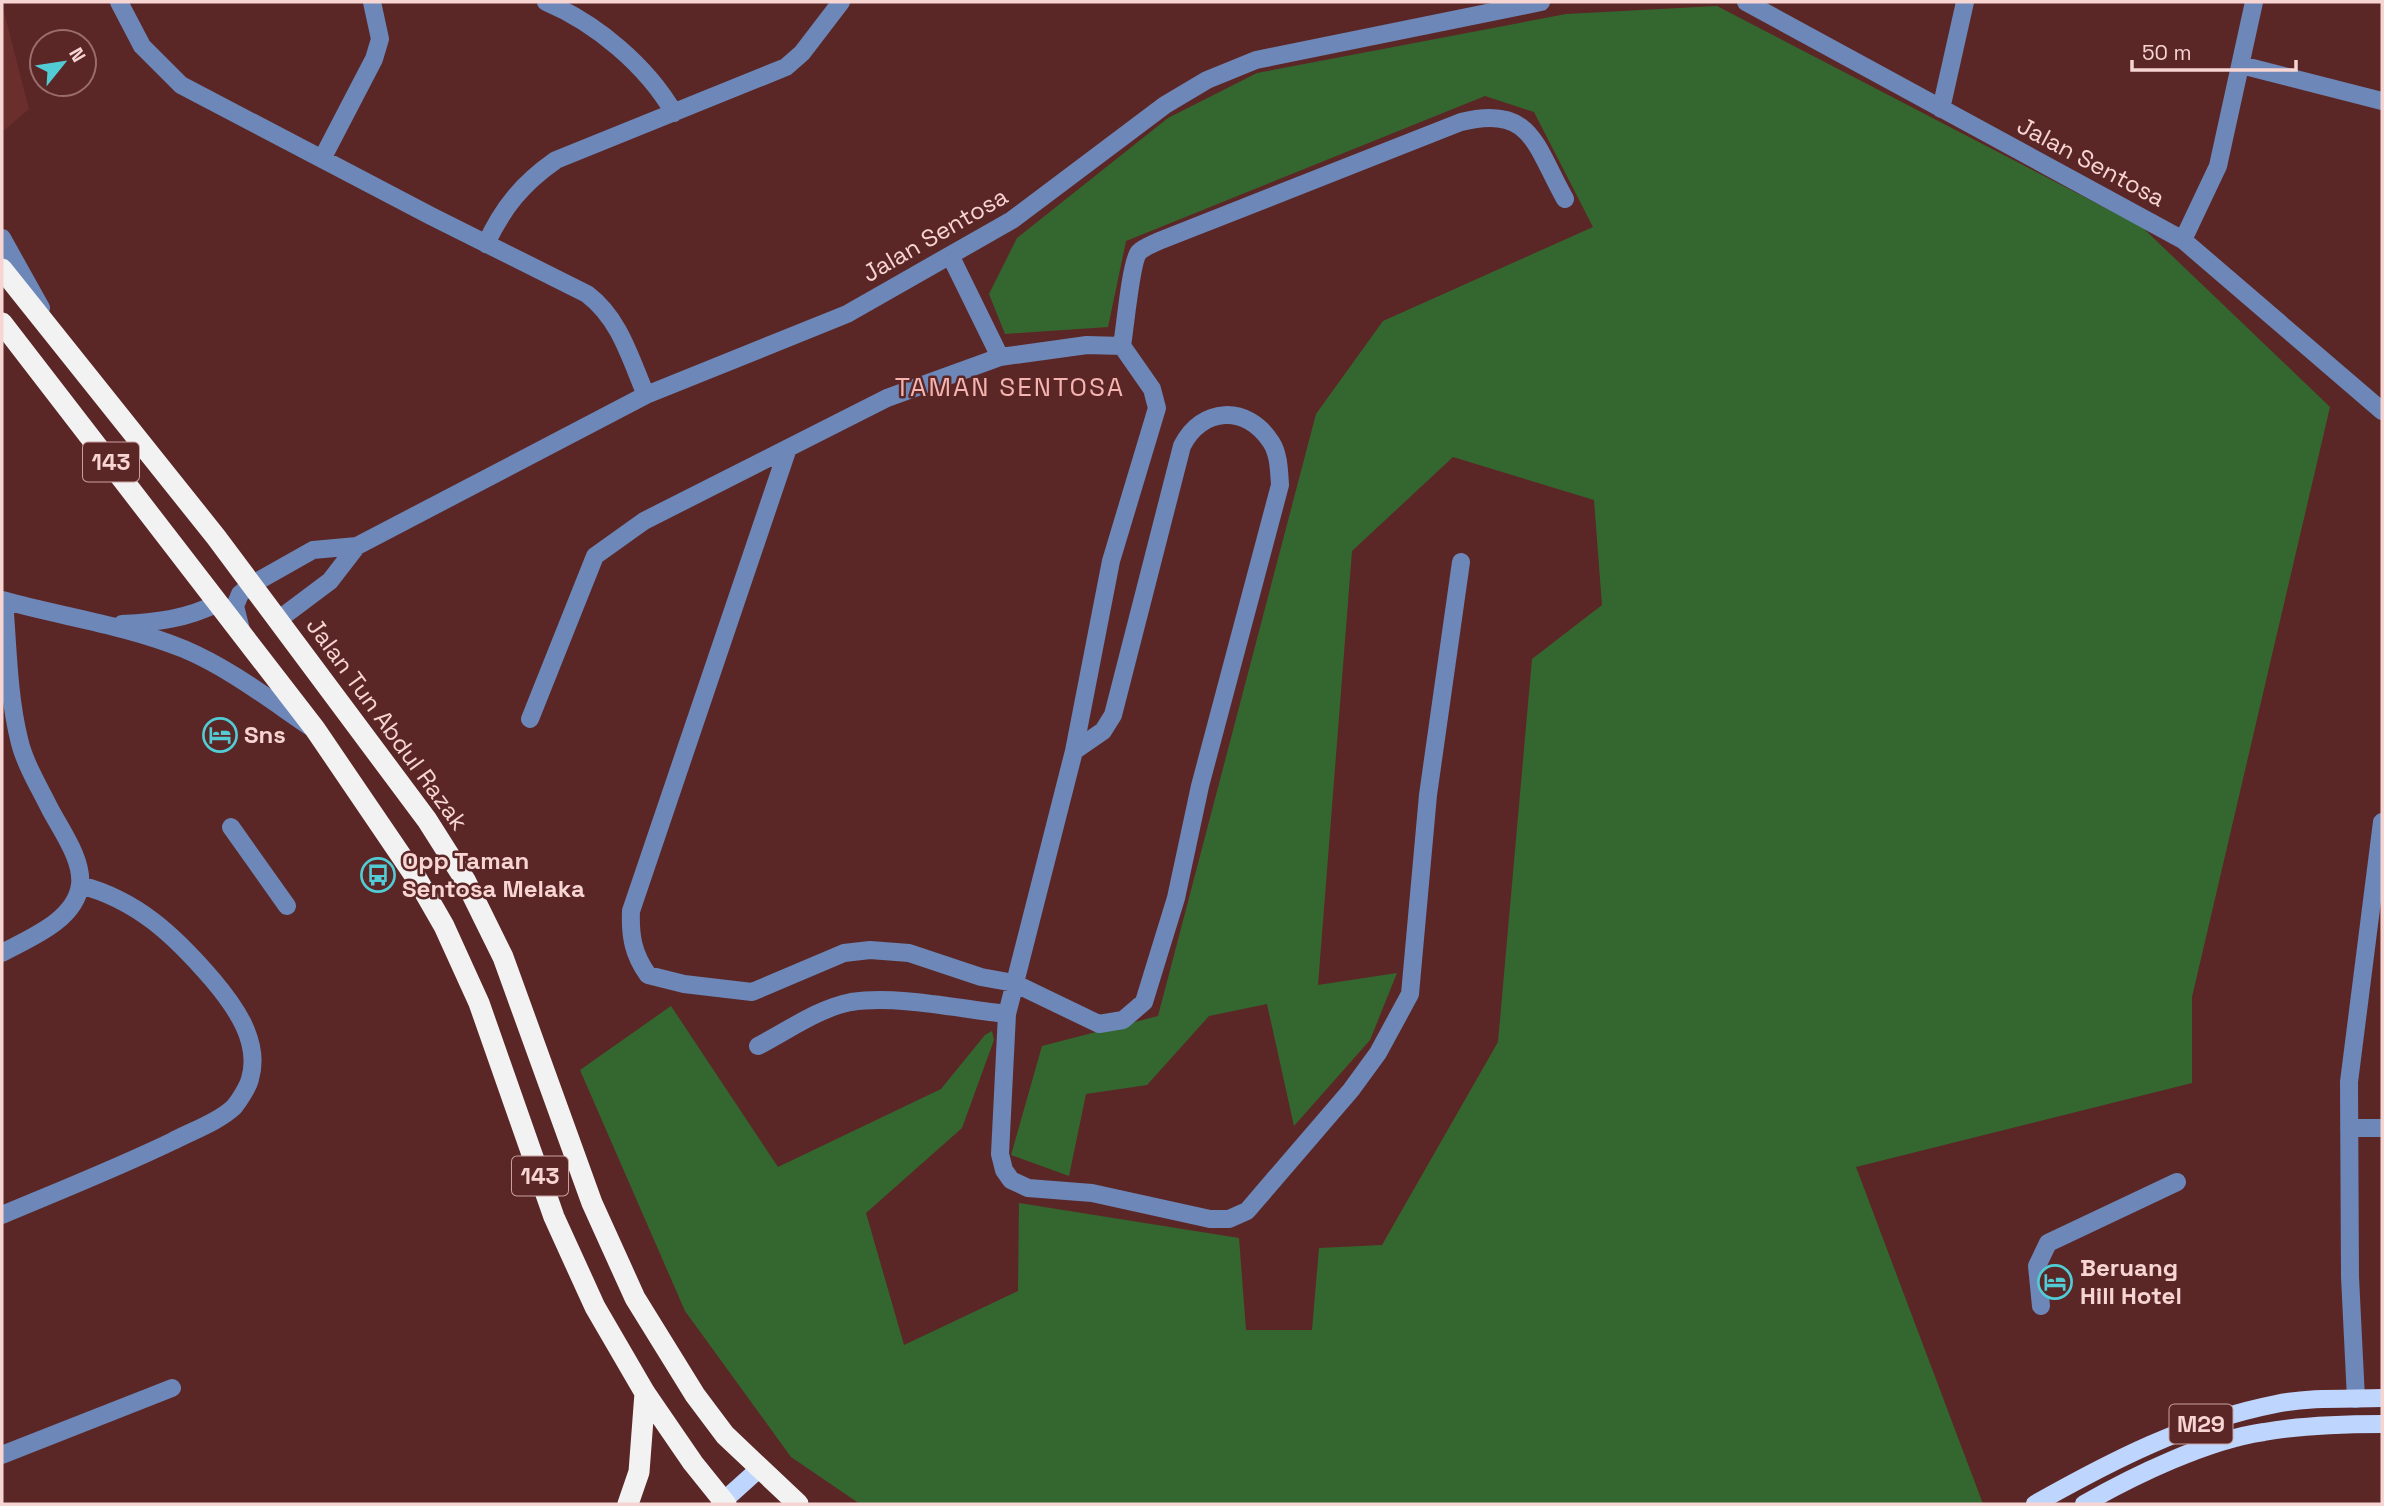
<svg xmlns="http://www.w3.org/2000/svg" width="2384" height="1506" font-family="'Space Grotesk',sans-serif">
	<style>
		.built { fill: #6a2e2d }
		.green { fill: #34672f }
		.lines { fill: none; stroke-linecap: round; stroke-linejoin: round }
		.minor { stroke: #6c87b8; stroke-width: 18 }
		.major { stroke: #bed5fd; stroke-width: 18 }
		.highway { stroke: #f2f2f2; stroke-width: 21 }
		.labels { text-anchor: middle; stroke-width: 5; stroke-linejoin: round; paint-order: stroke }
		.shield { fill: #5b2726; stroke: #c8a19e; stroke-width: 2 }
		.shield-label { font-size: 23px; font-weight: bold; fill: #f7d5d2 }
		.street-label { font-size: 24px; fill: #f7d5d2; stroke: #5b2726 }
		.poi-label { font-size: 24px; font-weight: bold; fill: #f7d5d2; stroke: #5b2726; text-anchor: start }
		.neighbourhood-label { font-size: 26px; letter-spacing: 2px; fill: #f5b4b0; stroke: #5b2726 }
	</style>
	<rect width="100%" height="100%" fill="#5b2726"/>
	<path class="built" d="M2 4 29 109 2 132Z"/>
	<path class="green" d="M1717 6 2142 227 2330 407 2192 997V1083L1856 1167 1983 1504H860L791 1457 685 1311 580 1070 671 1006 778 1167 941 1089 985 1035 992 1031 994 1040 962 1128 866 1213 904 1345 1018 1291 1019 1203 1239 1238 1246 1330H1312L1319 1248 1382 1245 1498 1042 1532 659 1602 605 1594 500 1453 457 1352 551 1318 985 1397 973 1370 1040 1294 1126 1267 1004 1209 1016 1147 1085 1086 1094 1069 1176 1011 1155 1042 1046 1158 1016 1316 414 1383 321 1593 227 1534 112 1485 96 1126 241 1108 327 1005 334 989 294 1017 238 1168 118 1257 73 1566 14Z"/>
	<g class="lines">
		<path class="minor" d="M119 2 142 46 181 85 431 216 587 294C620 319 630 358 646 395
			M546 2C596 23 647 66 674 113
			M1746 2 2183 240 2382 411
			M2241 65 2382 101
			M1941 109 1965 2
			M322 159 374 59 380 39 372 2
			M2 238 41 308
			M2183 240 2218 166 2254 2
			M486 244C503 207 523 183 556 160L786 67 802 53 841 2
			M951 257 1000 357
			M1122 346C1125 328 1131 261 1139 252 1144 247 1153 244 1159 241L1461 122C1532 104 1535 146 1565 199
			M788 448 631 911C630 936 633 954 648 975L684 984 752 992 844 953 870 950 909 953 981 977 1014 983 1099 1024 1123 1020 1144 1002 1176 898 1200 786 1280 485C1279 471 1279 454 1271 442 1247 404 1201 407 1182 446L1113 715 1103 731 1074 751
			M2 600C63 617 125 625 184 649 229 668 269 699 309 726
			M278 620 330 581 357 546
			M122 624C158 622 186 619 218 603
			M241 630 235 606 240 594 251 585 313 550 357 546 646 395 847 314 1012 220 1165 105 1207 80 1256 60 1541 2
			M530 719 595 556 644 521 887 398 1000 357 1087 345 1122 346 1152 389 1157 408 1111 561 1074 751 1007 1014 1000 1154 1004 1170 1011 1180 1028 1188 1092 1193 1210 1219H1229L1247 1211 1351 1090 1378 1053 1410 994 1428 795 1461 562
			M231 827 287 906
			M2 953C29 938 75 921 80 885 83 859 60 829 49 807 38 785 24 762 19 739 8 694 8 646 4 601
			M758 1046C787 1031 819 1008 851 1002 898 995 959 1009 1007 1014
			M2349 1128H2382
			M2 1215C59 1191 117 1168 173 1141 192 1131 218 1122 234 1107 239 1101 248 1087 250 1079 261 1042 235 1006 212 979 174 935 137 900 80 885
			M2041 1306 2037 1266 2048 1243 2177 1182
			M2356 1399 2350 1277 2349 1082 2382 822
			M2 1455 172 1388"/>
		<path class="major" d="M720 1504 759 1469
			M2035 1504C2111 1461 2189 1421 2276 1404 2310 1397 2347 1399 2382 1398
			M2084 1504C2133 1476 2207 1440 2264 1432 2303 1425 2343 1424 2382 1424"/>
		<path class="highway" d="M2 269 216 537 427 820 465 880 503 957 592 1203 635 1298 695 1395 725 1435 798 1504
			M2 323 315 729 417 879 444 926 479 1003 554 1217 595 1307 645 1393 693 1463 726 1504
			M628 1504 639 1472 645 1393"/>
	</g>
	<defs>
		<g id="hotel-ring" transform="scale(1.75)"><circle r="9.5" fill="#5b2726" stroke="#51ccd5" stroke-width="1.5"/><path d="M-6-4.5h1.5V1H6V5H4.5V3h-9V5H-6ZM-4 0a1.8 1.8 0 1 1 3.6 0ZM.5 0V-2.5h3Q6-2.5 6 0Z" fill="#51ccd5"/></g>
		<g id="bus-ring" transform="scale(1.75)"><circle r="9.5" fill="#5b2726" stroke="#51ccd5" stroke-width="1.5"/><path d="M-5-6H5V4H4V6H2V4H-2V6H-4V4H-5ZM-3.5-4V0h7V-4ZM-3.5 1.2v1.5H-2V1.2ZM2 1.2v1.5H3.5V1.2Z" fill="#51ccd5"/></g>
	</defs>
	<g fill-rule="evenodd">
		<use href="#hotel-ring" x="220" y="735"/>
		<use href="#bus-ring" x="378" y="875"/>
		<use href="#hotel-ring" x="2055" y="1282"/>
	</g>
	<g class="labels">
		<g class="shield">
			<rect x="83" y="442.5" width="56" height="39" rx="5"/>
			<rect x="512" y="1156.5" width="56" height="39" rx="5"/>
			<rect x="2169.5" y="1404.5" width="63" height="39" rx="5"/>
		</g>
		<g class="shield-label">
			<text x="111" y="470">143</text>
			<text x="540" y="1184">143</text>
			<text x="2201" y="1432">M29</text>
		</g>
		<g class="street-label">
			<text transform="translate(2091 162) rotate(28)" y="8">Jalan Sentosa</text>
			<text transform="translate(935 235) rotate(-30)" y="8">Jalan Sentosa</text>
			<text transform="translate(387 724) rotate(54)" y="8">Jalan Tun Abdul Razak</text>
		</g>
		<g class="poi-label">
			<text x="244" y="743">Sns</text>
			<text x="402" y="869">Opp Taman<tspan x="402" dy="28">Sentosa Melaka</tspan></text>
			<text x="2080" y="1276">Beruang<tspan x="2080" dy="28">Hill Hotel</tspan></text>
		</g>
		<g class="neighbourhood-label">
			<text x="1010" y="396">TAMAN SENTOSA</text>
		</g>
	</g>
	<rect width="2384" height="1506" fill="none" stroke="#f7d5d2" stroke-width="7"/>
	<g transform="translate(63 63) rotate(60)"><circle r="33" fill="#5b2726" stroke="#996d6b" stroke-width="2"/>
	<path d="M0-5L12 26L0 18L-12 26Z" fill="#51ccd5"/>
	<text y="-10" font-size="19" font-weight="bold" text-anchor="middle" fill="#f7d5d2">N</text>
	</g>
	<path d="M2132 60v10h164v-10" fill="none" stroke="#f7d5d2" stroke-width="3.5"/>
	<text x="2142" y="60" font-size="21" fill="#f7d5d2" stroke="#5b2726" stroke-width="5" paint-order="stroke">50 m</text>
</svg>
